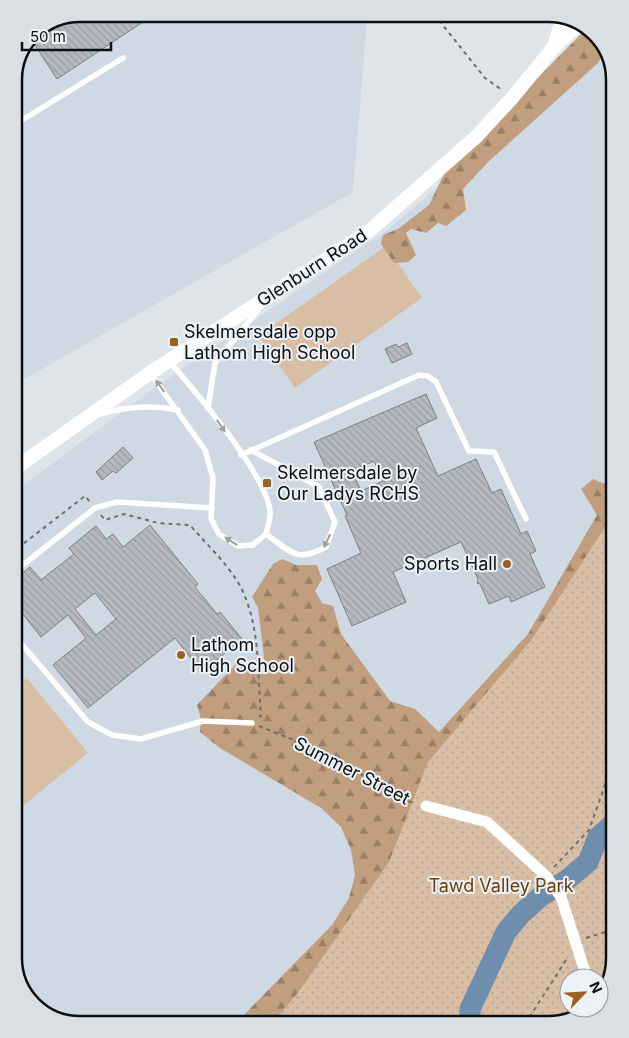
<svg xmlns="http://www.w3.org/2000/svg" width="629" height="1038" font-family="Inter,sans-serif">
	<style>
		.built { fill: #cfd9e4 }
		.green { fill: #d9bea6 }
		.forest { fill: url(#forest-firs) }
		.park { fill: url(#park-dots) }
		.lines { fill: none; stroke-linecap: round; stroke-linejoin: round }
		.river { stroke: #6f8dad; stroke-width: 21 }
		.building { fill: url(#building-back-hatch); stroke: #7c8185; fill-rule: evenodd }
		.path { stroke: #6c6f72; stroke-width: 2; stroke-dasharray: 4 4; stroke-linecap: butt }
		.service { stroke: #fff; stroke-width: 5.5 }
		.minor { stroke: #fff; stroke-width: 11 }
		.tertiary { stroke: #fff; stroke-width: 14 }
		.oneway { fill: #9e9f9f }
		.poi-dot { fill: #9b6121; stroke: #ecf1f6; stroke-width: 2 }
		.labels { text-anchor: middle; stroke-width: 4; stroke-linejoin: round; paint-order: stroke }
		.street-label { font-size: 18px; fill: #0d0f10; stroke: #ecf1f6 }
		.poi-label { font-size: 18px; fill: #0d0f10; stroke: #ecf1f6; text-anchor: start }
		.park-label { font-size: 18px; fill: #6b3e05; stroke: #ecf1f6 }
		.rim { fill: none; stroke: #0d0f10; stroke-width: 2.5 }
	</style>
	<defs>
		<pattern id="forest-firs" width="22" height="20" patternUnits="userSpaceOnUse" patternTransform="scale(1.25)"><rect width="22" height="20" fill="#c09e7e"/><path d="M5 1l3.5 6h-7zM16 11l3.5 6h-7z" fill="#9a7f66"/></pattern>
		<pattern id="park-dots" width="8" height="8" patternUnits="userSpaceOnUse" patternTransform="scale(1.25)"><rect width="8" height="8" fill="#d9bea6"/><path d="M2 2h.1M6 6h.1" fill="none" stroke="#b9a28e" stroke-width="1.8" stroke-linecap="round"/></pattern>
		<pattern id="building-back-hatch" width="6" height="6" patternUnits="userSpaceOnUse" patternTransform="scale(1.25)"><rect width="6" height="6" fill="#b5b9bf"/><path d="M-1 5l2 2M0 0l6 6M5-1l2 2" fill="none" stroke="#9a9ea3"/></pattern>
	</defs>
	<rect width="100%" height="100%" fill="#dfe4e9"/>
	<path class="built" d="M81 14H362L367 20 353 192 14 385V77L34 33Z
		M600 42 608 51 615 81V495L393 862 271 1024H77L44 1013 21 987 14 957V492L161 383 386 231 530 109Z"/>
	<path class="green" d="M386 246 422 298 295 388 258 336Z
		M27 678 88 753 14 813V689Z"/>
	<path class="forest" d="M587 28 606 49 598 63 488 162 463 189 466 210 446 226 438 223 426 233 411 229 406 233 416 255 408 262 394 263 381 244 383 235 398 229 429 205 445 172Z
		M593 479 612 487 615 484V957L606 991 599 998V978H569V1008H588L578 1017 548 1024H235L332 925 349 898 355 875 351 850 341 827 321 808 220 748 200 732 201 719 197 705 238 662 251 674H266L258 608 252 597 273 564 282 559 296 565H317L322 579 315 591 322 603 333 606 341 634 390 701 415 709 439 732 528 634 597 515 581 489Z"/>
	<path class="park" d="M615 512V957L606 991 599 998V978H569V1008H588L578 1017 548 1024H271L297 994 389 862 428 762 532 639Z"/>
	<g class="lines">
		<path class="river" d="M470 1024V1009L506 932 520 915 540 897 568 879 588 862 598 837 615 822"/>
	</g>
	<path class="building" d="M81 14H155L57 79 31 39 34 33Z
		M407 343 412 354 392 363 385 349 396 344 398 347Z
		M426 394 437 418 416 428 438 476 476 459 492 493 501 489 521 534 527 531 536 551 530 554 545 587 511 602 509 596 489 604 480 584 477 583 478 579 461 542 393 572 406 602 352 626 327 569 361 553 345 516 347 515 314 442ZM374 461 383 481 361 491 352 471Z
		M123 447 133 458 116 473 113 471 102 480 96 472Z
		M150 525 198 584 195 587 217 614 220 612 242 639 202 672 175 638 88 708 53 665 86 638 68 615 41 637 14 603V580L30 567 41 580 74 554 69 548 96 526 106 539 113 534 123 547ZM95 593 116 619 96 635 75 609Z"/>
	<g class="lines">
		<path class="path" d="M434 14 485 78 502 90
			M101 515 105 520 124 514 158 523 190 525C206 544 227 563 239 584 261 624 257 671 261 716L259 717
			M18 558 23 544 85 496 90 502
			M259 726 326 753 404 800 415 803
			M554 867 589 830 605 785 615 766
			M586 938 615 929
			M525 1024 568 957"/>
		<path class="service" d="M14 125 123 58
			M150 373 205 450 213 478 211 519 219 534 238 546 253 545 266 534C267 528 271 518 270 511 266 474 195 391 169 361
			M208 408 215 363 259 309
			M101 414C125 407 153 405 178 410
			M251 450 319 487 335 522 326 547C296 563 291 552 266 534
			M241 455 419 375 428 376 436 382 469 451 494 452 526 519
			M14 572 95 508 117 502 212 508
			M14 635 88 722 112 735 141 739 203 721 252 723"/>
		<path class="minor" d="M426 806 487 822 546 876 561 897 587 978"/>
		<path class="tertiary" d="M554 46 563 17
			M14 469 150 373 368 232 476 137 512 98 554 47 580 23"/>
	</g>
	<defs><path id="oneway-solid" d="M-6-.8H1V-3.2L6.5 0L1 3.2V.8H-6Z" transform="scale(1.25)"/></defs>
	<g class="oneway">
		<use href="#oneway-solid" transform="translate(160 386) rotate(-126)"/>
		<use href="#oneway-solid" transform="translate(221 426) rotate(55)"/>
		<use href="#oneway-solid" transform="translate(231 541) rotate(-147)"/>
		<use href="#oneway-solid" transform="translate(327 541) rotate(115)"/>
	</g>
	<g class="poi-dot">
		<rect x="169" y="337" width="10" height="10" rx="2.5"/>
		<rect x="262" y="478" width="10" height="10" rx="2.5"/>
		<circle cx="507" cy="564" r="5"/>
		<circle cx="181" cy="655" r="5"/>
	</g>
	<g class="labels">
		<g class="street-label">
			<text transform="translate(312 268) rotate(-33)" y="6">Glenburn Road</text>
			<text transform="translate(352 771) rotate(27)" y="6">Summer Street</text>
		</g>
		<g class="poi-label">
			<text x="184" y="338">Skelmersdale opp<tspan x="184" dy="21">Lathom High School</tspan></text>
			<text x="277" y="479">Skelmersdale by<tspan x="277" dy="21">Our Ladys RCHS</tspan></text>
			<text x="497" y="570" text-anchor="end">Sports Hall</text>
			<text x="191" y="651">Lathom<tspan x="191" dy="21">High School</tspan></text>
		</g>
		<g class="park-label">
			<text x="501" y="892">Tawd Valley Park</text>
		</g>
	</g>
	<path d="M0 0H629V1038H0ZM80 22H548A58 58 0 0 1 606 80V958A58 58 0 0 1 548 1016H80A58 58 0 0 1 22 958V80A58 58 0 0 1 80 22Z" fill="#dadfe4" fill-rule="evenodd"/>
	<path class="rim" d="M80 22H548A58 58 0 0 1 606 80V958A58 58 0 0 1 548 1016H80A58 58 0 0 1 22 958V80A58 58 0 0 1 80 22Z"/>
	<g transform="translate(584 993) rotate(65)"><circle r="24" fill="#ecf1f6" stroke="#93979a"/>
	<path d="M0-4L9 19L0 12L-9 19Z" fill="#9b6121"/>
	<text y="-8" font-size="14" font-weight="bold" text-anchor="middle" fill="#0d0f10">N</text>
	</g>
	<path d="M22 42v8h89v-8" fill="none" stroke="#0d0f10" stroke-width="2.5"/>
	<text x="30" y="42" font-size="15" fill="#0d0f10" stroke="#ecf1f6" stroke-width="4" paint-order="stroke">50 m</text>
</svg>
